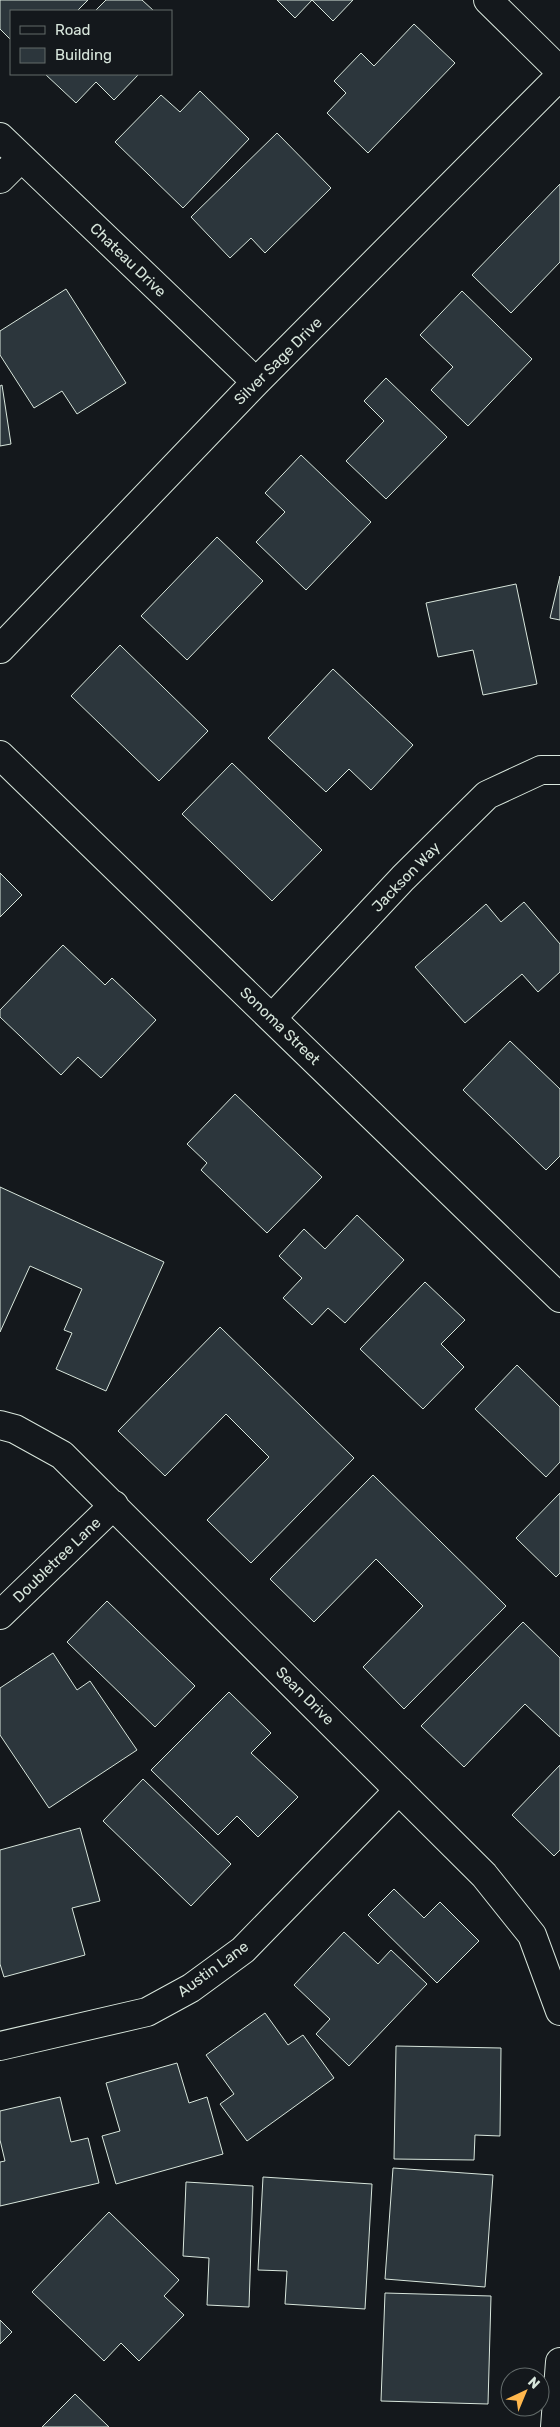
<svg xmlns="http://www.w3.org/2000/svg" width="560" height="2427" font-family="Rubik,sans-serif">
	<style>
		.building { fill: #2c363c; stroke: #d8e6dc }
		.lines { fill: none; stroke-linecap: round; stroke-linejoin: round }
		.minor-casing { stroke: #d8e6dc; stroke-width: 30 }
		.minor { stroke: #14181c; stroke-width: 28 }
		.labels { text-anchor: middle; stroke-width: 4; stroke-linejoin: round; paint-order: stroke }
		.street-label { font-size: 15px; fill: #d8e6dc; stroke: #14181c }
	</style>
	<rect width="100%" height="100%" fill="#14181c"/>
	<path class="building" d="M0 0H88L77 11H11V40L0 29Z
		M106 0H142L154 11H95Z
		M277 0H353L333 21 312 0 295 18Z
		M414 24 455 63 368 153 327 113 346 93 334 81 361 53 374 66Z
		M45 74H139L114 100 96 82 76 103Z
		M200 91 249 139 183 208 115 142 161 95 180 112Z
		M277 133 331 188 265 253 251 238 230 258 191 217Z
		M560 184V262L511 313 472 275Z
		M66 289 126 383 77 414 62 391 34 408 0 355V331Z
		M462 291 532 359 468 426 431 390 453 367 420 335Z
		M386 378 447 437 386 499 346 461 384 421 364 401Z
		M2 385 11 444 0 446V386Z
		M301 455 371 522 306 590 256 542 285 512 265 493Z
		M217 537 263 581 187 660 141 616Z
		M560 576V620L550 618Z
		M516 584 537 684 483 695 473 650 438 657 426 603Z
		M120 645 208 731 159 781 71 696Z
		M333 669 413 745 371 790 349 769 326 792 268 738Z
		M232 763 322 850 272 901 182 814Z
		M0 873 22 895 0 917Z
		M524 902 560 944V972L538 992 522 974 465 1023 415 967 486 904 501 922Z
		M63 945 105 985 112 978 156 1020 101 1078 78 1057 61 1075 0 1017V1010Z
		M510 1041 560 1089V1156L546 1170 463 1090Z
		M235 1094 322 1177 267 1233 201 1170 207 1163 187 1144Z
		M0 1187 164 1262 106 1391 56 1369 72 1333 64 1330 82 1289 30 1266 0 1332Z
		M357 1215 404 1260 345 1323 328 1308 312 1325 283 1298 302 1278 279 1256 304 1229 325 1249Z
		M425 1282 465 1320 441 1344 464 1367 423 1409 360 1349Z
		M220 1327 354 1458 251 1563 207 1520 269 1457 226 1414 165 1476 118 1431Z
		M517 1365 560 1407V1462L546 1477 475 1409Z
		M373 1475 506 1606 404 1709 363 1667 423 1606 376 1559 314 1622 270 1579Z
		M560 1493V1573L556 1577 516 1538Z
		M107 1601 195 1686 155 1727 67 1642Z
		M523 1622 560 1658V1737L525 1704 464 1767 421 1726Z
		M53 1653 77 1690 90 1681 137 1750 49 1808 0 1735V1688Z
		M229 1692 271 1733 251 1753 298 1797 258 1837 237 1816 218 1835 151 1770Z
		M560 1765V1850L554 1856 512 1815Z
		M143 1779 231 1864 191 1906 103 1821Z
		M80 1828 100 1901 72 1908 85 1955 4 1977 0 1964V1850Z
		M394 1889 424 1918 440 1902 479 1941 437 1983 368 1915Z
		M344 1932 378 1964 391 1950 427 1984 349 2066 316 2034 330 2019 294 1985Z
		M265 2013 288 2045 303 2035 334 2078 247 2141 220 2104 234 2094 206 2055Z
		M396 2046 501 2048 500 2136 475 2135 474 2160 394 2159Z
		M177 2063 189 2103 207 2097 223 2154 116 2184 102 2136 120 2131 106 2083Z
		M60 2097 71 2142 88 2138 99 2183 0 2206V2162L5 2161 0 2140V2111Z
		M393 2168 493 2175 485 2287 385 2279Z
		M263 2177 372 2184 365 2309 285 2304 287 2271 258 2270Z
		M186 2182 253 2186 249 2307 207 2305 209 2258 183 2256Z
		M109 2212 179 2280 164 2296 184 2315 139 2361 121 2343 104 2361 32 2292Z
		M385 2293 491 2296 488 2404 381 2401Z
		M0 2320 12 2332 0 2344Z
		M75 2394 109 2427H42Z"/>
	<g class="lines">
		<g class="minor-casing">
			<path id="minor" d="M488 0 560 71
				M0 137 256 382
				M0 179 21 158
				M0 649 256 382 560 76
				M0 755 560 1298
				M272 1018 403 878 487 795 541 770H560
				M0 1425 15 1429 62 1455 484 1875 532 1935 560 2011
				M0 1615 114 1505
				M0 2046 147 2012 191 1988 243 1950 399 1790
				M555 2427 560 2362"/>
		</g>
		<use href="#minor" class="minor"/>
	</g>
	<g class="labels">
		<g class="street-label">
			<text transform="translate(128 260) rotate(44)" y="5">Chateau Drive</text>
			<text transform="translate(278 361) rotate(-45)" y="5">Silver Sage Drive</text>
			<text transform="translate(406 877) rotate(-46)" y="5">Jackson Way</text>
			<text transform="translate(280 1026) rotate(44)" y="5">Sonoma Street</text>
			<text transform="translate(57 1560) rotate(-44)" y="5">Doubletree Lane</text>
			<text transform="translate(305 1696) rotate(45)" y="5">Sean Drive</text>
			<text transform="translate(213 1969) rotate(-36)" y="5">Austin Lane</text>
		</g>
	</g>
	<rect x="10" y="10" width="162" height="65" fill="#14181c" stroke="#626a69"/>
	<rect x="20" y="26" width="25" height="8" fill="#14181c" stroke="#626a69"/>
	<text x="55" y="35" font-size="15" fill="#d8e6dc">Road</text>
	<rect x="20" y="48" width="25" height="15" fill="#2c363c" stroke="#626a69"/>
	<text x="55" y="60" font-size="15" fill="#d8e6dc">Building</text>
	<g transform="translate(525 2392) rotate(44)"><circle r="24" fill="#14181c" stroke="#626a69"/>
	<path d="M0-4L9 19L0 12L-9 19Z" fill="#ffb74d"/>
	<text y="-8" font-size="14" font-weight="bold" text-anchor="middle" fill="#d8e6dc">N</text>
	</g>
</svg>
